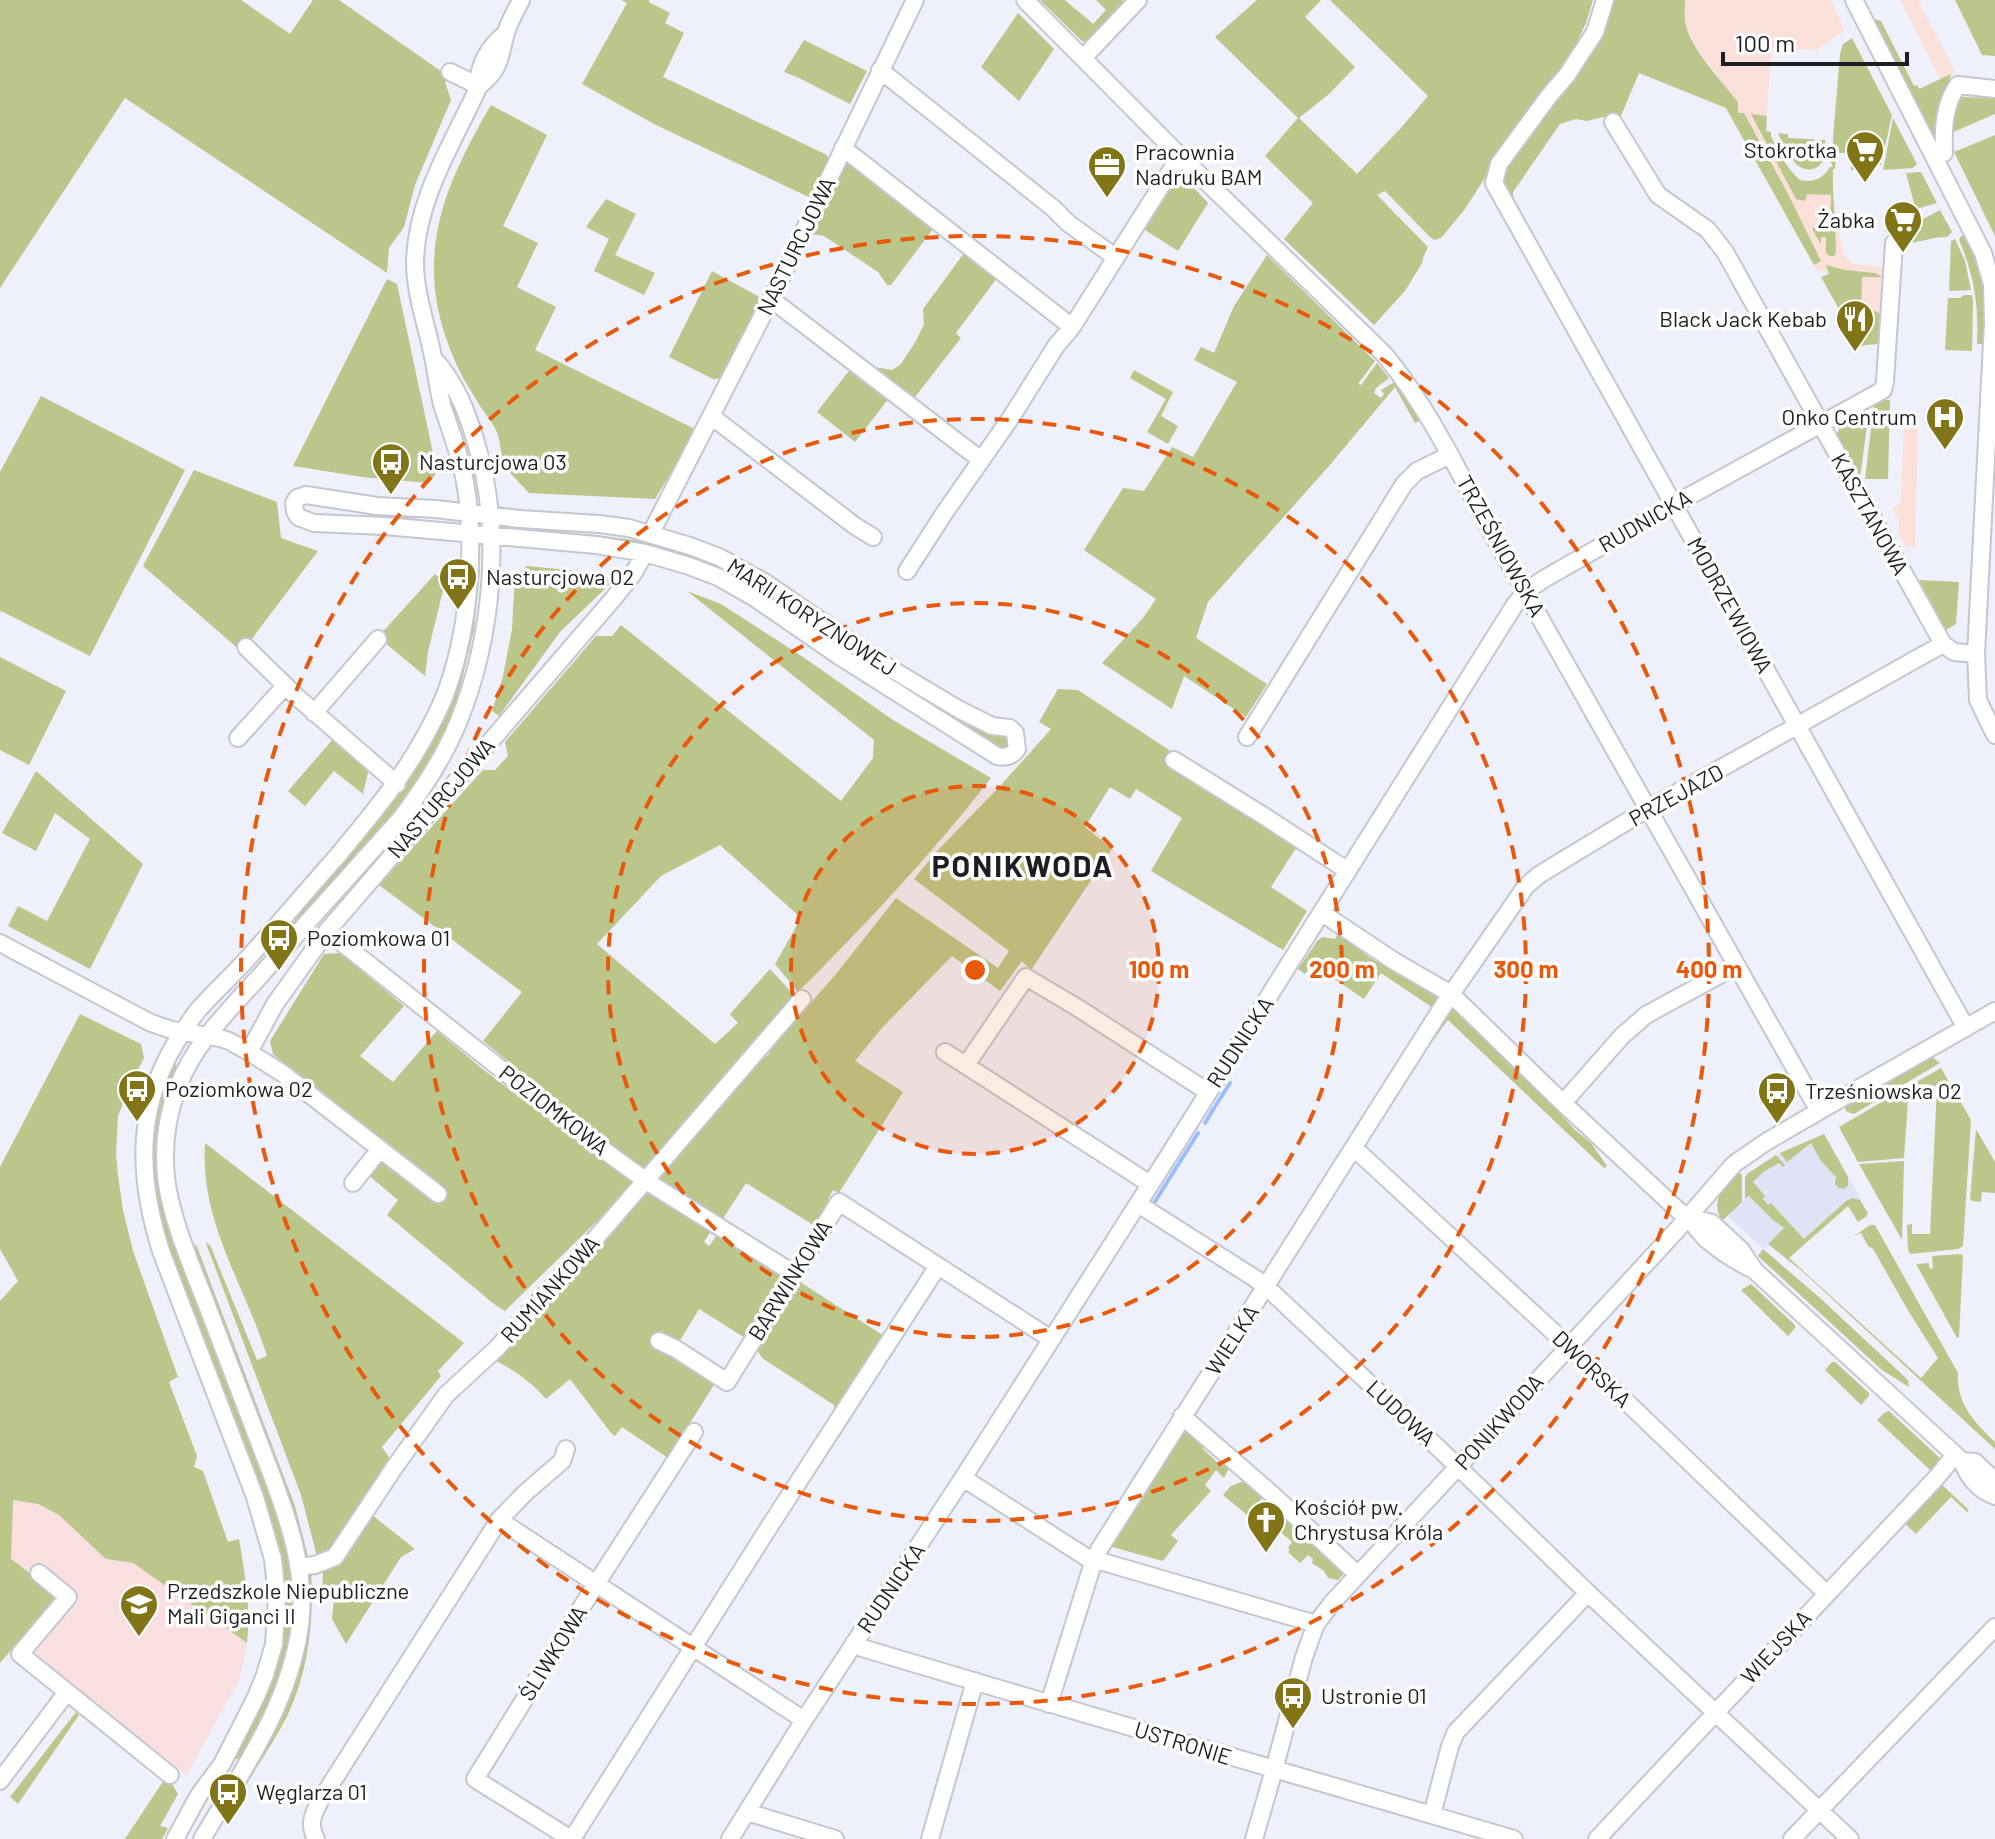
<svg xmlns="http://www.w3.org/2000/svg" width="1995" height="1839" font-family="Barlow,sans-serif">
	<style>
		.built { fill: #e0e3f5 }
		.industrial { fill: #fae0d9 }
		.education { fill: #fadfe0 }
		.green { fill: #bbc68a }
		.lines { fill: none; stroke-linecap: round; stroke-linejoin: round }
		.stream { stroke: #9bbdfc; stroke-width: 4 }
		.minor-casing { stroke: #c4c6d0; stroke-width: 20 }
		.minor { stroke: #fff; stroke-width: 16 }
		.ring { fill: none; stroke: #e8590c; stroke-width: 4; stroke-dasharray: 14 10 }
		.labels { text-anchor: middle; stroke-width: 7; stroke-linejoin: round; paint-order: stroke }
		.poi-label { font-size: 22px; fill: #1e1e22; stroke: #fefefe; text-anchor: start }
		.street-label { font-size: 22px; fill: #1e1e22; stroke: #fefefe }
		.district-label { font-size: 30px; font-weight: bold; letter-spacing: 2px; fill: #1e1e22; stroke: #fefefe }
		.centre { fill: #e8590c; stroke: #fefefe; stroke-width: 4 }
		.ring-label { font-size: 24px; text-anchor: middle; font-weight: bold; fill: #e8590c; stroke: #fefefe; stroke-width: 7; stroke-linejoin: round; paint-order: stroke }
	</style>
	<rect width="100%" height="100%" fill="#eef0fb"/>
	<path class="built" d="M1824 1134 1862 1201 1853 1198 1804 1239 1790 1225 1763 1249 1728 1216 1745 1198V1178L1747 1174 1780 1153Z"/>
	<path class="industrial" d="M1685 0H1831L1843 27 1844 31 1816 50 1772 48 1765 137 1794 189 1832 191 1843 253 1854 264 1884 267 1882 317 1862 316 1841 272 1817 271 1725 107 1722 83 1695 45 1684 22Z
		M1900 0H1918L1955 72 1940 79Z
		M1904 420 1918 421 1915 547 1906 546 1898 533 1899 520 1892 509 1899 504 1901 498Z"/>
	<path class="education" d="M12 1500 38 1504 60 1515 106 1559 133 1563 247 1644 240 1678 189 1771 188 1776 28 1651 67 1605 11 1559Z"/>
	<path class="green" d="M0 0H241L290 34 313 0H339L448 76 445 82 451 100 415 185 404 227 389 248 387 273 125 98 0 288Z
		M621 0H649V2L670 13 665 23 684 33 663 77 825 154 832 161 813 199 656 125 582 84 627 3Z
		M1040 0H1065C1074 9 1084 15 1093 24L1106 10 1096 0H1122L1124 2 1088 40 1083 42Z
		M1257 0H1321L1305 17 1355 67 1329 94 1299 118 1357 174 1401 128 1428 96 1330 0H1593L1586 23 1565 68 1516 126 1492 158 1495 162 1465 209 1441 238 1434 240 1429 236 1385 191 1377 195 1428 247 1423 258 1422 263 1405 291 1374 325 1284 239 1313 203 1265 156 1298 118 1215 37Z
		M1610 0H1685C1685 6 1684 14 1685 20 1687 45 1723 83 1738 102V113H1744L1788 194 1821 261 1814 265 1726 108 1639 73 1620 118 1603 117 1587 121 1576 119 1560 124 1513 192V196L1510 197 1500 187V177L1528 132 1561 97 1586 60Z
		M1955 0H1995V56L1982 55Z
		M1018 13 1054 49 1019 101 981 67Z
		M1874 19 1881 21 1914 86 1917 85 1919 89 1951 74 1937 138 1932 141 1872 22Z
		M1852 38 1892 115 1881 165H1874L1875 134H1858L1857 170H1851L1852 153H1836L1835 169H1833C1832 197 1836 224 1836 252L1834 256H1830L1826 253V237H1821V242L1820 243 1812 228H1830L1831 195 1807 194 1806 199 1804 201 1796 199 1751 114 1767 116 1766 131 1771 132V136C1778 152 1786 167 1800 180 1813 183 1823 179 1830 167H1833L1831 163 1840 54 1843 44Z
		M804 40 867 71 850 104 799 78 784 72Z
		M1962 97 1995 98V114L1951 133 1954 103Z
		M491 105 547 135 503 226 538 243 517 287 556 307 535 350 697 430 655 499 529 493C521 484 507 472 503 460 500 450 500 439 496 430 493 423 487 416 482 409 473 394 462 378 455 361 412 264 440 192 491 105Z
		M1893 118 1917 164 1913 168 1883 170Z
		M1778 133 1788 134V138L1825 140C1825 146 1826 155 1823 160 1817 173 1803 171 1795 163 1787 155 1782 143 1778 133Z
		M1995 135V236L1954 152Z
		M849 163 854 165 933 229 891 285H887L878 272 824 236 812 234 806 239 844 164Z
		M1921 172 1937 203 1920 208 1915 207 1906 173Z
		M1179 175H1182L1208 203 1178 251 1145 230Z
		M606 199 636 214 615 255 655 273 644 295 594 271 609 239 586 227Z
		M1940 210 1952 232 1947 237C1919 237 1910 253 1884 230L1913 231 1919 221Z
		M1966 234C1985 273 1987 300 1985 342L1983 344H1977C1979 307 1974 274 1959 240L1960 237Z
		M1955 239 1965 261 1971 290 1949 291 1951 241Z
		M964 253 997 278 956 333 961 338 915 397 868 366 892 370 901 364 916 341 924 324 923 309Z
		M1267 255 1375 361 1358 384 1361 385 1377 363 1389 378 1376 388 1374 393 1381 398 1384 394 1381 390 1398 380 1421 420 1415 423 1395 387 1329 466 1208 602 1196 638 1267 684 1246 717 1184 676 1172 709 1102 663 1143 618 1156 599 1084 550 1123 488 1144 491 1172 447 1193 457 1237 382 1194 360 1201 347 1214 353 1234 306Z
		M1826 265 1845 270 1875 273 1882 277H1862L1861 310C1868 312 1878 308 1882 317L1881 344 1865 345 1860 347 1854 337 1856 336 1855 333 1853 334 1821 277 1829 274Z
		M712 271 765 300 727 378 713 379 669 357Z
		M387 279 397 284 437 472 429 483 362 477 293 466Z
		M1964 295H1972L1973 301 1972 351 1945 350 1948 298H1960Z
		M852 367 890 397 855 442 817 412Z
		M1134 370 1173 392 1161 416 1178 426 1168 444 1147 432 1166 399 1130 378Z
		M41 396 185 470 90 656 1 611 0 613V472Z
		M1885 400H1890L1888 479H1865L1874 404Z
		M1869 411 1860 478 1837 434 1840 426Z
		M194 470 277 502 281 538 318 551 242 652 143 566Z
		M528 531 596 535 633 540 687 553 725 569 782 602 887 675 985 732 1005 733 1012 741 1005 752 994 747 986 738 872 670 776 602 741 581 528 534Z
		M527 566 590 572 608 577 610 584 560 632 499 716 492 711 503 676 512 629 515 575Z
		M476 570H480L474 630 451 725 405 803 230 1002 228 999 286 933 321 884 393 801 413 772 439 726Z
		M435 574 445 582 428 652 425 676 378 637Z
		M1919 580 1959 582 1956 624 1946 630Z
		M687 591 721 604 803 657 893 720 991 778C932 854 866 924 798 992L775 964 801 918 720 845 661 876 597 944 715 1044 738 1023 730 1014 770 969 796 997 644 1169 614 1148 483 1041 522 992 379 885 483 770H495L508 756 505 742 596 636H612L621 625 841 801 873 758 874 740Z
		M0 657 66 691 29 765 0 750Z
		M1058 689 1078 690 1210 777 1298 845 1271 887 1307 911 1283 950 1151 871 1182 818 1136 789 1130 799 1110 787 1085 827 1112 849 1031 970 1022 961 1000 991 952 956 881 1029 855 1061 903 1092 839 1193 833 1190 815 1226 746 1183 722 1220 658 1178 757 1063 769 1054 770 1049 836 974 896 898 998 968 1009 951 914 879 938 850 1002 784 1051 729 1039 722Z
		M334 738 369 768 363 794 334 771 305 806 288 791Z
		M36 771 143 864 90 969 8 926 18 906 47 921 90 839 55 813 36 851 2 833Z
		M1338 933 1369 957 1435 995 1445 996 1433 1008 1381 973 1364 999 1312 964 1305 974 1298 969 1318 940 1323 937 1335 939Z
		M340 953 404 1006 360 1056 393 1082 437 1031 485 1071 635 1184 505 1311 494 1304 387 1215 398 1200 367 1174 379 1158 288 1089 298 1075 273 1054 270 1041 324 954Z
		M1451 1004 1504 1058 1527 1077 1575 1130 1591 1143 1607 1166 1604 1168 1448 1020 1429 1046Z
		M80 1014 141 1044 144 1058 131 1083 118 1116 116 1154 118 1175 123 1210 133 1251 178 1377 169 1382 197 1456 194 1467 203 1471 228 1542 239 1539C245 1574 251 1608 247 1643L133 1563 106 1559 59 1515 38 1504 13 1500 11 1559 59 1595 0 1663V1301L18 1281 0 1249V1167Z
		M1932 1057 1940 1063 1854 1114 1847 1112 1844 1107Z
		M174 1064 177 1066C161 1099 152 1135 157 1173L283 1528 293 1576 294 1620 282 1678 240 1759H235L236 1754 271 1679 283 1594 166 1245 155 1209 151 1149 155 1119 160 1096Z
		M1941 1068 1971 1120 1963 1246 1958 1249 1910 1254 1908 1250 1907 1225 1912 1224V1234H1930L1937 1086 1920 1084 1919 1094 1913 1093V1084Z
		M1909 1086 1904 1158 1858 1162 1839 1127Z
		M1976 1129 1995 1162V1193L1982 1192 1981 1202 1972 1201 1970 1199Z
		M1824 1134 1848 1177V1186L1844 1189 1839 1188 1835 1184 1836 1177 1821 1161 1811 1143 1787 1162 1780 1153Z
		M205 1143 464 1343 438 1371 441 1376 382 1447 399 1472 372 1515 415 1549 401 1557 346 1644 332 1619 334 1600 322 1593 323 1573 330 1556 318 1560 301 1495 207 1246 206 1242 210 1245 257 1360 267 1356C244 1283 200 1223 205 1143Z
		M1776 1155 1785 1165 1783 1167 1779 1163 1763 1172 1753 1182 1765 1196 1763 1199 1768 1205 1771 1203 1804 1239 1846 1201 1852 1198 1860 1200 1868 1213 1866 1217 1858 1222 1848 1206 1789 1258 1921 1378 1938 1358 1909 1312 1873 1249 1868 1246 1861 1233 1854 1236 1870 1225H1875L1958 1373C1956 1403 1974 1422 1995 1442V1449L1803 1272 1768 1244 1784 1228 1773 1220 1749 1196 1745 1198V1178L1747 1174Z
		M1904 1161 1902 1240 1859 1164Z
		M1739 1172 1742 1175V1202L1722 1221C1710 1201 1723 1185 1739 1172Z
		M646 1190 711 1231 704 1242 709 1246 717 1235 782 1277 781 1285 750 1341 699 1309 678 1344 653 1340 652 1345 671 1356 673 1354 717 1380 668 1458 622 1427 615 1436 611 1433 570 1379 546 1399C531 1382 516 1371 496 1361Z
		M196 1244 295 1506 309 1560 305 1557 194 1251Z
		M1763 1249 1820 1298 1908 1380 1909 1387 1882 1370 1758 1256Z
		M1961 1254 1963 1256 1959 1337 1957 1338 1916 1264 1929 1263V1268L1933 1269 1932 1256Z
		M797 1280 884 1336 835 1412 834 1405 762 1358 755 1346Z
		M1751 1284 1795 1325V1328L1788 1336 1741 1290Z
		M1832 1362H1835L1869 1393V1396L1861 1405 1825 1370Z
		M1889 1411 1942 1460 1935 1472 1931 1471 1877 1420 1884 1413Z
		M1184 1430H1187L1205 1446 1203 1449 1219 1464 1222 1462 1229 1468 1224 1478 1216 1470 1205 1485 1211 1491 1171 1535 1178 1541 1163 1561 1112 1547 1111 1545Z
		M1244 1481 1262 1498 1247 1515 1223 1495 1231 1486Z
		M1940 1483 1969 1510 1967 1512 1951 1497 1916 1534 1903 1522Z
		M1273 1507 1345 1572 1338 1580 1328 1578 1324 1571 1312 1563 1313 1559 1308 1555 1300 1563 1288 1552 1290 1550 1288 1548 1292 1542 1263 1517Z
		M311 1572C314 1620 309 1668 289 1712 275 1741 255 1769 239 1797L240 1786C268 1741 298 1696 304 1643 306 1622 306 1600 307 1579Z
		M76 1712 79 1715 18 1804 10 1797Z
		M164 1780 171 1782 178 1794 160 1826 168 1828 162 1839H125Z"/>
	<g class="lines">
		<path class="stream" d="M1216 1105 1230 1083
			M1205 1123 1214 1108
			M1154 1203 1198 1133"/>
		<g class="minor-casing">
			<path id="minor" d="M1025 0 1180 156 1384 354C1425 403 1454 462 1484 519L1819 1111
				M1605 0 1595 32 1567 75 1549 96 1499 164 1494 183 1966 1028
				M1854 0 1983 253 1992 284 1993 323 1976 654 1978 700 1995 735
				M1083 58 1138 0
				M880 70 1053 208 1068 223 1115 257
				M450 72 479 86
				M479 86C499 71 500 58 505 36 508 23 516 11 521 0
				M1613 122 1658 195 1708 230 1725 252 1943 644 1954 652 1976 654
				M843 148 1072 327
				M1944 153C1943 130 1944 104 1958 85L1995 89
				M771 299 981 460
				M711 416 855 526 873 537
				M306 495 377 506 436 509 520 519 599 524 629 528 690 546 719 557 766 583 888 667 960 710 992 726 1010 728 1015 733 1017 749C1012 756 1006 758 997 756L836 654 755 598 718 577 689 566 645 553 596 545 385 526 314 523 298 517 295 511 294 503 297 498Z
				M651 533 771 299 915 0
				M907 571 945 512 1012 416 1056 346 1072 327 1180 156
				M246 647 297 697 397 784
				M314 713 378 639
				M1247 737 1404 484 1417 471 1450 455
				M238 738 285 686
				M1174 760 1267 818 1348 871
				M1322 913 1394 961 1451 994 1563 1103 1680 1212C1691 1219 1697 1230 1706 1239 1721 1252 1737 1262 1754 1270L1962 1461C1968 1477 1978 1490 1995 1496
				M327 931 594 1143 646 1181 793 1273
				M0 943 151 1023 172 1030 220 1038 229 1041 249 1052 282 1073 438 1194
				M249 1052 275 1004 328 930 613 599 633 574 645 553
				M945 1052 1150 1184
				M966 1065 1026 977 1078 1008 1208 1092
				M1563 1103 1622 1036 1646 1015 1736 966
				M1354 1148 1562 1340 1827 1594
				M353 1183 380 1149
				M1138 1204 1256 1279 1274 1294 1452 1461 1588 1593 1850 1839
				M1688 1217 1712 1223 1741 1250 1753 1268
				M659 1341 676 1349 727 1382 839 1202 1051 1339
				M1182 1416 1273 1495 1358 1575
				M1962 1461 1975 1462 1995 1481
				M963 1478 1086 1557 1316 1624
				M499 1520 804 1720
				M298 1567 315 1565 335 1557 394 1468 446 1395 497 1348 601 1232 802 999
				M39 1573 68 1597 20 1654 170 1775
				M854 1643 862 1648C1079 1713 1297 1775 1514 1839
				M1049 1704 1094 1560 1100 1548 1445 1003 1526 886 1539 875 1560 862 1641 813 1943 644
				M0 1781 67 1692
				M747 1812 835 1839
				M1432 1815 1450 1746 1456 1732 1588 1593
				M175 1839 199 1795 222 1764 256 1697 265 1675 274 1644 277 1597 273 1559 255 1497 162 1254C136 1174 135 1101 184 1030 189 1023 193 1016 199 1009 218 988 239 969 257 948 283 919 308 889 334 860 378 807 415 764 443 700 468 638 477 548 465 482 460 455 452 434 443 408 438 391 437 374 433 357 427 325 415 295 415 262 416 199 454 141 479 86 477 65 490 46 506 33
				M202 1839C242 1771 289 1706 300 1626 307 1571 288 1518 269 1468 248 1413 227 1358 206 1303 192 1267 170 1216 166 1177 163 1147 167 1115 178 1087 193 1045 230 1009 260 976 306 923 354 871 401 818 423 789 444 757 458 723 492 639 503 534 477 446 468 415 457 384 434 359
				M316 1839C308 1825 313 1814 320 1801L499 1520 525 1493 562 1461 566 1449
				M571 1839 475 1779 596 1584 694 1432
				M572 1839 764 1535 938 1266
				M730 1839 804 1720 963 1478 1171 1152 1514 606 1526 591 1544 579 1673 505 1883 390 1885 381 1894 243
				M930 1839 975 1681
				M1254 1839 1274 1770 1304 1657 1316 1624 1331 1604 1676 1231 1734 1164 1766 1142 1819 1111 1995 1011
				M1597 1839 1937 1477 1955 1455
				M1792 1839 1995 1627"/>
		</g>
		<use href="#minor" class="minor"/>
	</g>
	<circle cx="975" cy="970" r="184" fill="#e8590c" fill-opacity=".12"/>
	<g class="ring">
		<circle cx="975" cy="970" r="184"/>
		<circle cx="975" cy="970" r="367"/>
		<circle cx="975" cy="970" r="551"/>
		<circle cx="975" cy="970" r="734"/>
	</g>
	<defs>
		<g id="supermarket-pin" transform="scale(2)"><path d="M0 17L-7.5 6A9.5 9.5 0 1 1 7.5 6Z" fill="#817518" stroke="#fefefe"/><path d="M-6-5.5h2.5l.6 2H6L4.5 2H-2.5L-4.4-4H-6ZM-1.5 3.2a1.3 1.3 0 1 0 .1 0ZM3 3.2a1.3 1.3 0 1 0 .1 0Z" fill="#fff"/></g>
		<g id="office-pin" transform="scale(2)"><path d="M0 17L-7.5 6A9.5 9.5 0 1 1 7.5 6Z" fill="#817518" stroke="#fefefe"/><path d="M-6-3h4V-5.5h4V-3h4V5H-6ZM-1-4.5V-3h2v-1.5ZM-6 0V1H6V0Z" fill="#fff"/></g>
		<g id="restaurant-pin" transform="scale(2)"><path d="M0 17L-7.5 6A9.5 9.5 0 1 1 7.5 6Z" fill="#817518" stroke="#fefefe"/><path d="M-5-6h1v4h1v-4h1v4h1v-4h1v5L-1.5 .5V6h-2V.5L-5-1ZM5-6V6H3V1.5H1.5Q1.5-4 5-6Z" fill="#fff"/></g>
		<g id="hospital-pin" transform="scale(2)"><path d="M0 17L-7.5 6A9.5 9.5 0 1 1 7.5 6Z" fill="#817518" stroke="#fefefe"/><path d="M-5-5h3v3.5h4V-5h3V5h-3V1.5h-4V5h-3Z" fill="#fff"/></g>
		<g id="bus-pin" transform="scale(2)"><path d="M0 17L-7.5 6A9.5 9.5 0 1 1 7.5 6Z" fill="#817518" stroke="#fefefe"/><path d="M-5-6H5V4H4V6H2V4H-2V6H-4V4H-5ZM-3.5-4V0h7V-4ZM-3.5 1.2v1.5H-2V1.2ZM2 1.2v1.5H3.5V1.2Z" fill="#fff"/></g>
		<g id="church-pin" transform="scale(2)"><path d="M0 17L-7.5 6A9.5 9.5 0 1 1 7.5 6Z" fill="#817518" stroke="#fefefe"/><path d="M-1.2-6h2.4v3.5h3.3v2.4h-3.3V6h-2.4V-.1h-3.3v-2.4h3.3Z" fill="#fff"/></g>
		<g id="school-pin" transform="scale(2)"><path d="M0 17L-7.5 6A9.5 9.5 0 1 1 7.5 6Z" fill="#817518" stroke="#fefefe"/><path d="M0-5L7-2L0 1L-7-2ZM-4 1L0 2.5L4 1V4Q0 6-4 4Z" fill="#fff"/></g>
	</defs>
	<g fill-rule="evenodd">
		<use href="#supermarket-pin" x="1865" y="150"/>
		<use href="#office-pin" x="1107" y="165"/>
		<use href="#supermarket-pin" x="1903" y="220"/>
		<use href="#restaurant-pin" x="1855" y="319"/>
		<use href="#hospital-pin" x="1945" y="417"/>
		<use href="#bus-pin" x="391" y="462"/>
		<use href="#bus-pin" x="458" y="577"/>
		<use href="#bus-pin" x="279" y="938"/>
		<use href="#bus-pin" x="137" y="1089"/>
		<use href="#bus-pin" x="1777" y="1091"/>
		<use href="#church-pin" x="1266" y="1520"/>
		<use href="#school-pin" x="139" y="1604"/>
		<use href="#bus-pin" x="1293" y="1696"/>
		<use href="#bus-pin" x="228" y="1792"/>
	</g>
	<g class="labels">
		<g class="poi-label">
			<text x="1837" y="158" text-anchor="end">Stokrotka</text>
			<text x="1135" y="160">Pracownia<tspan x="1135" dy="25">Nadruku BAM</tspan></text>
			<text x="1875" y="228" text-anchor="end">Żabka</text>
			<text x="1827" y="327" text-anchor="end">Black Jack Kebab</text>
			<text x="1917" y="425" text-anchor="end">Onko Centrum</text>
			<text x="419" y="470">Nasturcjowa 03</text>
			<text x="486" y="585">Nasturcjowa 02</text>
			<text x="307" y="946">Poziomkowa 01</text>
			<text x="165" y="1097">Poziomkowa 02</text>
			<text x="1805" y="1099">Trześniowska 02</text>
			<text x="1294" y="1515">Kościół pw.<tspan x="1294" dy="25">Chrystusa Króla</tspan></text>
			<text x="167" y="1599">Przedszkole Niepubliczne<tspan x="167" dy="25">Mali Giganci II</tspan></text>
			<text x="1321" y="1704">Ustronie 01</text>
			<text x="256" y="1800">Węglarza 01</text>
		</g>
		<g class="street-label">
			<text transform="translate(796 246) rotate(-64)" y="8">NASTURCJOWA</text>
			<text transform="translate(1870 514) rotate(61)" y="8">KASZTANOWA</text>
			<text transform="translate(1645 521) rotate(-30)" y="8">RUDNICKA</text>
			<text transform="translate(1501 546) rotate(61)" y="8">TRZEŚNIOWSKA</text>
			<text transform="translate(1730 605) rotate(61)" y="8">MODRZEWIOWA</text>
			<text transform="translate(812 617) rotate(33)" y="8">MARII KORYZNOWEJ</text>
			<text transform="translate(1676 795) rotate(-29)" y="8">PRZEJAZD</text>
			<text transform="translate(441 798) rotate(-49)" y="8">NASTURCJOWA</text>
			<text transform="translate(1240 1042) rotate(-57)" y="8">RUDNICKA</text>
			<text transform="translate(554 1110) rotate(38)" y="8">POZIOMKOWA</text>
			<text transform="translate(790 1280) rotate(-58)" y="8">BARWINKOWA</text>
			<text transform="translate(550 1289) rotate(-48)" y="8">RUMIANKOWA</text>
			<text transform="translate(1232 1340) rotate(-57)" y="8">WIELKA</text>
			<text transform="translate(1592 1369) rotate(44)" y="8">DWORSKA</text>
			<text transform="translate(1401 1413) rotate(43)" y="8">LUDOWA</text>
			<text transform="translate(1499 1422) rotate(-48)" y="8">PONIKWODA</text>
			<text transform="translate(891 1588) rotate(-56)" y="8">RUDNICKA</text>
			<text transform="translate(1776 1647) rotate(-47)" y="8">WIEJSKA</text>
			<text transform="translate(553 1653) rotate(-58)" y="8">ŚLIWKOWA</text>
			<text transform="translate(1183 1743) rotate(17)" y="8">USTRONIE</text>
		</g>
		<g class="district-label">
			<text x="1023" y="877">PONIKWODA</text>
		</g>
	</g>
	<circle cx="975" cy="970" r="12" class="centre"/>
	<g class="ring-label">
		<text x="1159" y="978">100 m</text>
		<text x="1342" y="978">200 m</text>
		<text x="1526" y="978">300 m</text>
		<text x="1709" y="978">400 m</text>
	</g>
	<path d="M1723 52v12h184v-12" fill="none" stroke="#1e1e22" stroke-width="4"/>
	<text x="1735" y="52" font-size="24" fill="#1e1e22" stroke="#fefefe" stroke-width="6" paint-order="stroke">100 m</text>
</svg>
